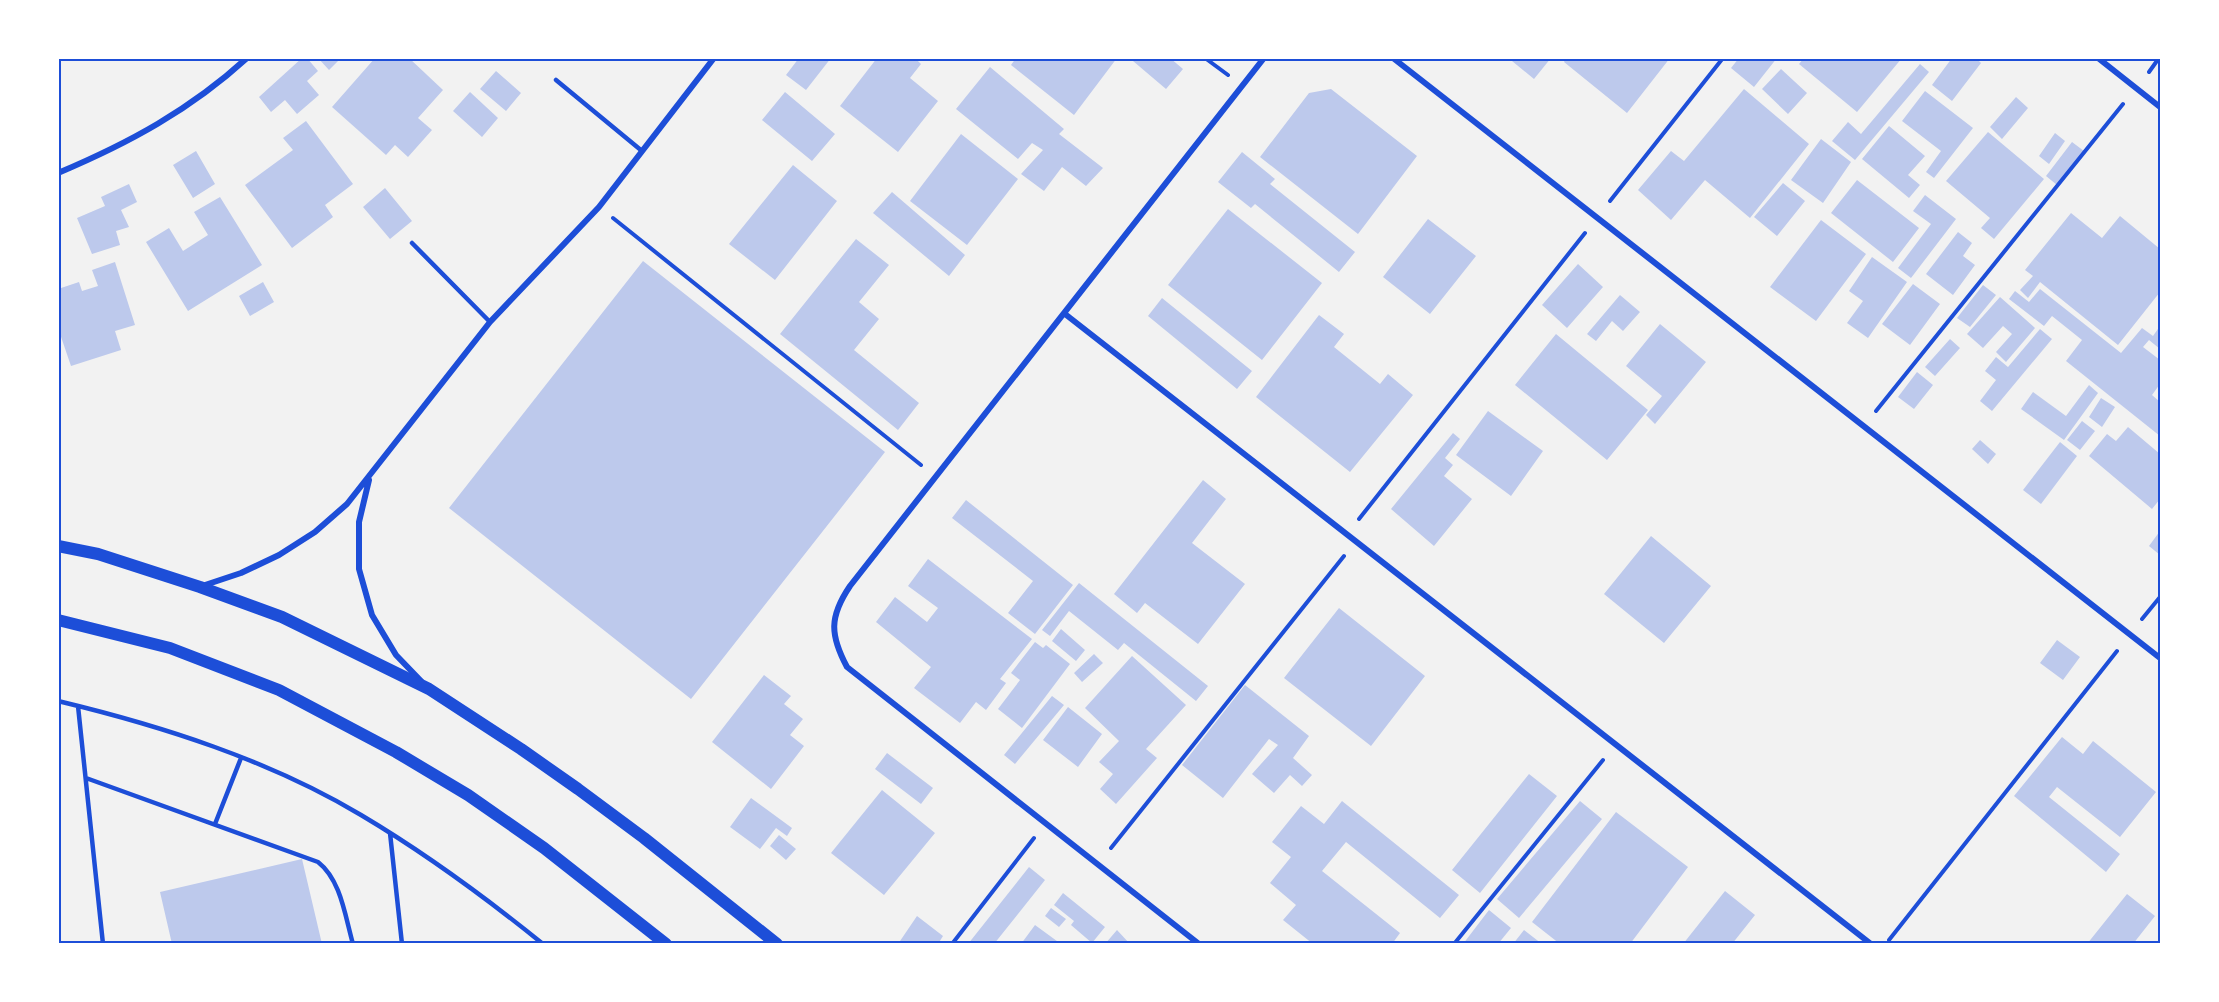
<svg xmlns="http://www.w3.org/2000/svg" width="2219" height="1002" font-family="'PT Sans Narrow',sans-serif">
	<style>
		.building { fill: #bdc9ec }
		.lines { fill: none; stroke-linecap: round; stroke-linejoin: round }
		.path { stroke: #1d4ed8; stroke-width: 4 }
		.service { stroke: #1d4ed8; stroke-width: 4.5 }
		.minor { stroke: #1d4ed8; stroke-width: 6 }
		.secondary { stroke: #1d4ed8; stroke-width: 12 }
		.neatline { fill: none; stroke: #1d4ed8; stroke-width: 2 }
	</style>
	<rect width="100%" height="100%" fill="#f2f2f2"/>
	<path class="building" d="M302 58H307L318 71 307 81 319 95 297 114 285 100 271 112 259 97Z
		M318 58H341L329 70Z
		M375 58H409L443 90 418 118 432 130 408 157 395 145 386 155 332 107Z
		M799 58H831L806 90 786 75Z
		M877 58H915L921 64 910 78 938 101 898 152 840 106Z
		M1016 58H1117L1074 115 1011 65Z
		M1135 58H1170L1183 69 1166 89 1133 61Z
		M1514 58H1551L1534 79 1512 61Z
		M1566 58H1670L1627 113 1564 62Z
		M1739 58H1777L1754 87 1731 68Z
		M1804 58H1902L1857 112 1799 64Z
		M1952 58H1976L1981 63 1952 101 1932 85Z
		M1920 64 1929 72 1855 160 1832 141 1848 122 1861 134Z
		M990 67 1064 129 1059 134 1103 168 1086 186 1062 167 1044 191 1021 174 1043 150 1032 143 1018 159 956 109Z
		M1781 69 1807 93 1788 114 1762 89Z
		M496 71 521 93 506 111 480 89Z
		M1331 89 1417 156 1358 234 1260 157 1309 93Z
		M1744 89 1809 144 1750 218 1705 180 1671 220 1638 190 1671 151 1684 161Z
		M1925 91 1973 128 1934 178 1926 172 1941 151 1902 121Z
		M470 92 498 118 482 137 453 111Z
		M785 92 835 134 812 161 762 120Z
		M2016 97 2028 108 2002 139 1990 127Z
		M306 121 353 184 325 205 333 217 292 248 245 185 293 150 283 138Z
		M1889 126 1925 156 1908 175 1920 185 1909 198 1862 159Z
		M1988 132 2044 179 1994 239 1981 228 1990 218 1946 181Z
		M2055 133 2065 141 2049 164 2039 156Z
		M961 134 1018 179 967 245 910 201Z
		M1821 139 1851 162 1823 203 1791 180Z
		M2072 142 2084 151 2057 185 2046 176Z
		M196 151 215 184 193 198 173 165Z
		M1242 152 1275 179 1270 184 1355 252 1339 272 1255 204 1251 208 1218 182Z
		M793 165 837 201 775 280 729 244Z
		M1857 180 1919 228 1893 262 1831 213Z
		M1783 183 1805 201 1777 236 1754 217Z
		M129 184 137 202 121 210 129 227 116 231 120 245 92 254 77 218 105 206 101 197Z
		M385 188 412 221 390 239 363 207Z
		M892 192 965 255 949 276 873 213Z
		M1925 195 1956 219 1911 278 1898 268 1931 224 1913 211Z
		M220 197 262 265 188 311 146 242 169 228 183 251 208 235 194 212Z
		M1228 209 1322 283 1262 360 1168 285Z
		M2071 213 2102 238 2120 216 2160 249V292L2118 345 2040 282 2028 298 2020 290 2033 276 2025 270Z
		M1428 219 1476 256 1430 314 1383 277Z
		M1821 220 1866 254 1816 321 1770 287Z
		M1958 232 1972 243 1963 256 1975 265 1953 295 1926 274Z
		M856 239 889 265 859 302 879 319 854 350 919 403 898 430 780 334Z
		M1872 257 1907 282 1868 338 1847 323 1863 301 1849 291Z
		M643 261 885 452 691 699 449 508Z
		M115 262 135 325 115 331 121 350 71 366 58 328V289L79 282 82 291 98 286 92 270Z
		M1578 264 1603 287 1567 328 1542 305Z
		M263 282 274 302 250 316 239 296Z
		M1913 284 1940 304 1910 345 1882 324Z
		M1983 285 1996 295 1970 327 1957 318Z
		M2040 289 2121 353 2142 328 2153 336 2160 326V349L2149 340 2143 347 2160 360V384L2152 395 2160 402V436L2066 361 2082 340 2052 316 2044 326 2009 299 2015 291 2029 302Z
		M1620 295 1640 312 1623 331 1612 321 1596 341 1587 334Z
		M2000 297 2035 328 2006 362 1996 352 2012 334 2003 326 1983 348 1967 334Z
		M1162 298 1252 371 1237 389 1148 316Z
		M1319 315 1344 334 1334 347 1380 384 1388 374 1413 395 1350 472 1256 397Z
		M1660 324 1706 362 1655 424 1646 415 1662 396 1626 366Z
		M2040 329 2052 339 1992 411 1980 401 1996 380 1985 371 1996 357 2008 367Z
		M1556 334 1648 410 1607 460 1515 385Z
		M1950 339 1960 348 1935 376 1925 367Z
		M1917 372 1933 385 1914 409 1898 397Z
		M2089 385 2098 393 2064 440 2021 409 2033 392 2066 416Z
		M2101 398 2115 407 2102 427 2089 417Z
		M1488 411 1543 451 1511 496 1456 455Z
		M2082 421 2095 431 2080 450 2067 440Z
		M2128 427 2160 454V499L2152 509 2089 456 2107 434 2116 441Z
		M1453 433 1460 439 1445 458 1453 465 1444 476 1472 499 1434 546 1391 509Z
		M1980 440 1996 454 1988 464 1972 449Z
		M2060 442 2077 456 2041 504 2023 490Z
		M1203 480 1226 499 1192 543 1245 584 1198 644 1145 603 1137 613 1114 594Z
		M966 500 1073 585 1035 634 1008 613 1033 581 952 518Z
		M2160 531V555L2149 546Z
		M1651 536 1711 586 1664 643 1604 594Z
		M928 559 1032 639 1000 679 1006 683 986 710 976 702 960 723 914 688 931 667 876 622 895 597 927 622 938 608 908 586Z
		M1079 583 1208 686 1196 701 1124 643 1118 650 1069 611 1050 636 1042 630Z
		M1339 608 1425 676 1371 746 1284 678Z
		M1061 629 1085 650 1076 661 1052 641Z
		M2057 640 2080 657 2063 680 2040 663Z
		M1035 642 1043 648 1046 645 1070 664 1022 728 998 709 1020 680 1011 673Z
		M1094 654 1103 663 1082 682 1074 673Z
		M1132 656 1186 705 1146 749 1157 758 1116 804 1100 789 1113 774 1099 762 1119 741 1085 708Z
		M764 675 791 696 784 704 803 719 790 735 804 746 771 789 712 742Z
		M1245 685 1309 736 1293 758 1312 775 1302 786 1290 775 1274 793 1252 774 1278 745 1269 739 1223 798 1182 765Z
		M1052 696 1064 705 1015 764 1004 755Z
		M1068 707 1102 734 1078 767 1043 740Z
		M2062 737 2083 754 2093 741 2156 792 2120 837 2057 787 2049 797 2120 854 2106 872 2014 796Z
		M887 753 933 788 921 804 875 769Z
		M1529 774 1557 796 1480 893 1452 870Z
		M882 790 935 833 884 895 831 853Z
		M751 798 792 828 787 836 776 828 760 849 730 827Z
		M1342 801 1459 895 1440 918 1346 842 1322 871 1400 933 1392 944H1313L1283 920 1296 905 1270 883 1291 857 1272 842 1301 806 1324 824Z
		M1580 801 1602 819 1519 918 1497 899Z
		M1616 812 1688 867 1630 944H1560L1532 922Z
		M779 835 796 849 786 860 770 846Z
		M302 859 322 944H172L160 892Z
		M1029 867 1045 880 994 944H968Z
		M1725 891 1755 915 1732 944H1683Z
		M1063 893 1105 927 1092 943 1071 925 1074 921 1054 905Z
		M2127 894 2155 916 2133 944H2087Z
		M1051 908 1066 919 1059 927 1045 916Z
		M1489 910 1511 928 1498 944H1463Z
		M917 916 943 936 938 944H898Z
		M1035 925 1061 944H1021Z
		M1117 930 1130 944H1105Z
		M1524 930 1542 944H1513Z"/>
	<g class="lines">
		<path class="path" d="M1205 58 1228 75
			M2149 72 2159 58
			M1610 201 1723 58
			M613 218 921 465
			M1876 411 2123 104
			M1359 519 1585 233
			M2142 619 2160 597
			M1111 848 1344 556
			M1889 940 2117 651
			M952 944 1034 838
			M1454 944 1603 760"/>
		<path class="service" d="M556 80 642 151
			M412 243 490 322
			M58 701C162 726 269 760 361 815 425 853 485 897 543 944
			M78 706 103 944
			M86 778 318 862C341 880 345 916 353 944
			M215 824 241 758
			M390 833 402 944"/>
		<path class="minor" d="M1393 58 2160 658
			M2098 58 2160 107
			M58 173C129 143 190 110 247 58
			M1065 314 1871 944
			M369 480 359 522V569L372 615 396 655 421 681
			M202 586 241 573 279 555 315 532 347 504 490 322 599 207 714 58
			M1199 944 847 667C830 635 829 617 850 586L1264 58"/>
		<path class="secondary" d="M58 546 98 554 200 587 282 617 429 689 521 749 578 789 644 838 777 944
			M58 620 170 648 279 690 396 752 468 795 544 848 666 944"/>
	</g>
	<rect width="2219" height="1002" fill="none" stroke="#ffffff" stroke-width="120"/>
	<rect x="60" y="60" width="2099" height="882" class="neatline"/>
</svg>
